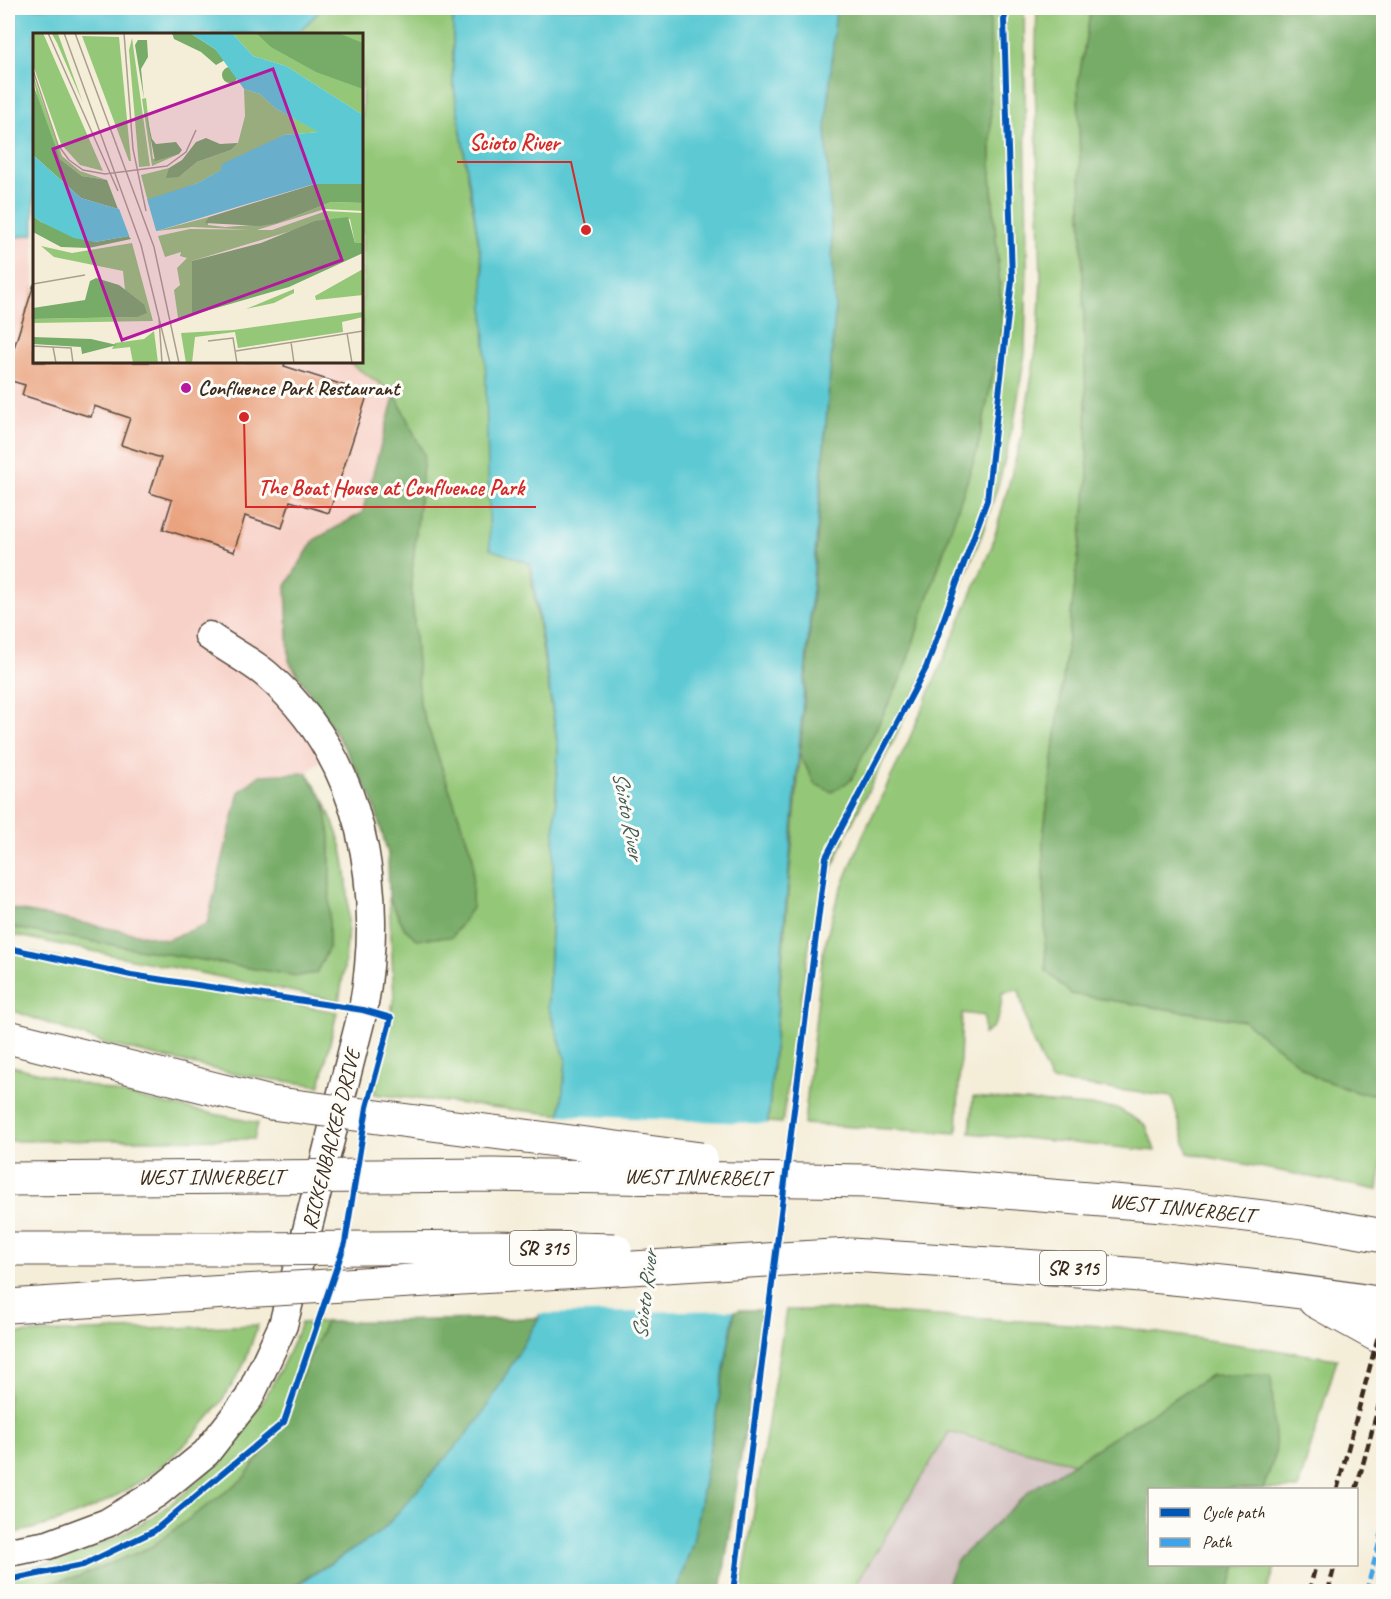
<svg xmlns="http://www.w3.org/2000/svg" width="1391" height="1599" font-family="Caveat,sans-serif">
	<style>
		.built { fill: #f7d1c8 }
		.industrial { fill: #d2bfc0 }
		.green { fill: #94c778; stroke: #68784b; stroke-width: 1.5 }
		.forest { fill: #77ac68; stroke: #596b43; stroke-width: 1.5 }
		.water { fill: #5cc9d3; stroke: #4c7a78; stroke-width: 1.5 }
		.pier { fill: #f4edd8 }
		.building { fill: #eaa37f }
		.lines { fill: none; stroke-linecap: round; stroke-linejoin: round }
		.minor-casing { stroke: #57473a; stroke-width: 31 }
		.motorway-casing { stroke: #57473a; stroke-width: 35 }
		.minor { stroke: #fff; stroke-width: 28 }
		.motorway { stroke: #fff; stroke-width: 33 }
		.rail { stroke: #3b2a1e; stroke-width: 4.5; stroke-dasharray: 9 4.5; stroke-linecap: butt }
		.motorway-bridge-casing { stroke: #57473a; stroke-width: 35; stroke-linecap: butt }
		.motorway-bridge { stroke: #fff; stroke-width: 33 }
		.quiet { stroke: #3fa3ea; stroke-width: 4.5; stroke-dasharray: 9 4.5; stroke-linecap: butt }
		.cycleway-casing { stroke: #fdfcf7; stroke-width: 10 }
		.cycleway { stroke: #0057b8; stroke-width: 6 }
		.poi-dot { fill: #b5179e; stroke: #fdfcf7; stroke-width: 2 }
		.labels { text-anchor: middle; stroke-width: 6; stroke-linejoin: round; paint-order: stroke }
		.shield { fill: #fdfcf7; stroke: #75695f; stroke-width: 1.5 }
		.shield-label { font-size: 20px; font-weight: bold; fill: #3b2a1e }
		.poi-label { font-size: 21px; font-weight: bold; fill: #3b2a1e; stroke: #fdfcf7; text-anchor: start }
		.street-label { font-size: 21px; fill: #3b2a1e; stroke: #fdfcf7 }
		.water-label { font-size: 22px; font-style: italic; fill: #455a54; stroke: #fdfcf7 }
		.inset-road { fill: none; stroke: #aa9f8e; stroke-width: 1.5 }
		.view { fill: #b5179e; fill-opacity: 0.15; stroke: #b5179e; stroke-width: 3 }
		.inset-edge { fill: none; stroke: #3b2a1e; stroke-width: 3 }
		.leader { fill: none; stroke: #d62828; stroke-width: 2 }
		.callout-dot { fill: #d62828; stroke: #fdfcf7; stroke-width: 2 }
		.callout-label { font-size: 22px; text-anchor: middle; font-weight: bold; fill: #d62828; stroke: #fdfcf7; stroke-width: 6; stroke-linejoin: round; paint-order: stroke }
	</style>
	<rect width="100%" height="100%" fill="#fdfcf7"/>
	<filter id="ink" filterUnits="userSpaceOnUse"><feTurbulence type="fractalNoise" baseFrequency=".0167" numOctaves="2"/><feDisplacementMap in="SourceGraphic" scale="12" xChannelSelector="R" yChannelSelector="G"/><feConvolveMatrix kernelMatrix="1 2 1 2 8 2 1 2 1" color-interpolation-filters="sRGB"/></filter>
	<filter id="wash" filterUnits="userSpaceOnUse"><feTurbulence type="fractalNoise" baseFrequency=".008" numOctaves="4" result="noise"/><feDisplacementMap in="SourceGraphic" scale="24" xChannelSelector="R" yChannelSelector="G"/><feGaussianBlur stdDeviation="1.35" result="paint"/><feColorMatrix in="noise" values="0 0 0 0 0 0 0 0 0 0 0 0 0 0 0 0 0 1.4 0 .05"/><feComposite in="paint" operator="in"/></filter>
	<g filter="url(#wash)">
		<rect width="100%" height="100%" fill="#f4edd8"/>
		<path class="built" d="M34 234V362H348L395 394 362 513 314 540 289 661 341 742 307 773 260 775 240 792 207 924 167 940 8 908V239Z"/>
		<path class="industrial" d="M949 1432 1074 1463 1031 1490 957 1560 944 1591 852 1592Z"/>
		<path class="green" d="M323 8H453V81L558 748 548 1006 566 1060 562 1115 374 1094 394 997 389 898 405 929 473 857 420 705 411 582 424 455 395 394 348 362H362V34H296Z
			M990 8H1024L1027 261 1025 353 1015 416 1000 479 982 534 935 649 895 738 846 835 824 888 811 934 782 1123 768 1122 800 755 815 784 851 780 902 676 977 451 1003 327 991 175Z
			M1037 8H1091L1078 84 1088 480 1043 839 1046 971 1071 994 1244 1021 1315 1077 1359 1093 1383 1094V1156L1378 1190 1188 1153 1172 1097 1051 1081 1030 1036 1019 990 1002 993C1001 1011 1000 1024 984 1034V1016L962 1013 957 1133 804 1124 823 952 836 902 863 835 908 742 992 546 1022 436 1038 337 1041 278 1035 82Z
			M324 800C330 816 338 832 342 849 353 901 348 949 339 1001L8 934V927L297 976 316 973 329 947 330 836Z
			M8 948 149 978 337 1012 320 1086 235 1074 106 1044 8 1009Z
			M8 1065 151 1101 258 1123 254 1139 8 1141Z
			M973 1097 1117 1108 1146 1125 1155 1151 970 1133Z
			M786 1310H836L1119 1327 1337 1359 1298 1489H1263L1276 1452 1211 1375 1074 1463 949 1432 852 1591 741 1592Z
			M326 1322 272 1440 243 1479 151 1547 80 1576 8 1591V1572C154 1546 248 1459 301 1323Z
			M258 1325C252 1340 248 1357 240 1372 189 1461 108 1516 8 1534V1334Z
			M1237 1565H1276L1267 1591H1228Z"/>
		<path class="forest" d="M836 8H990L991 175 1003 327 977 451 902 676 851 780 832 792 815 784 800 755 835 312 826 128Z
			M1091 8H1383V1094L1359 1093 1315 1077 1244 1021 1071 994 1046 971 1043 839 1088 480 1078 84Z
			M395 394 424 455 411 582 420 705 473 857 472 908 452 937 417 939 405 929 389 898 388 854 372 798 341 742 289 661 286 586 314 540 362 513Z
			M307 773 324 800 330 836 329 947 316 973 297 976 8 927V908L167 940 207 924 239 792 260 775Z
			M735 1310H763L721 1591 676 1592 693 1542Z
			M539 1318 479 1420 381 1532 285 1591 8 1592 80 1576 151 1547 243 1479 272 1440 326 1322Z
			M1211 1375H1271L1276 1452 1263 1489 1150 1490V1564L1237 1565 1228 1591H944L957 1560 1031 1490Z"/>
		<path class="water" d="M8 8H323L296 34H34V234L8 239Z
			M453 8H836L826 128 835 312 768 1122 693 1542 676 1591 285 1592 381 1532 479 1420 539 1318 566 1060 548 1006 558 748 531 564 490 549 483 269 453 81Z"/>
		<path class="pier" d="M559 1115 771 1124 738 1310 536 1314Z"/>
		<g id="blocks">
			<path class="building" d="M34 284V362H285L284 366 368 393 329 513 290 501 282 528 245 516 234 552 163 529 172 500 150 493 161 458 121 445 130 418 94 406 91 417 22 395 25 385 8 380V367Z"/>
		</g>
	</g>
	<g filter="url(#ink)">
		<use href="#blocks" fill-opacity="0" stroke="#57473a" stroke-width="1.5"/>
		<g class="lines">
			<g class="minor-casing">
				<path id="minor" d="M8 1552 48 1545 107 1523 157 1493 206 1453 249 1398 283 1325 363 1010C385 889 364 758 266 674 249 660 227 649 209 636"/>
			</g>
			<g class="motorway-casing">
				<path id="motorway" d="M8 1037 271 1103
					M8 1179 255 1177
					M867 1181 1163 1205 1304 1222 1384 1236
					M8 1249H236
					M850 1255C1029 1266 1207 1276 1384 1304
					M1315 1301 1384 1339
					M8 1306 226 1292"/>
			</g>
			<use href="#minor" class="minor"/>
			<use href="#motorway" class="motorway"/>
			<path class="rail" d="M1337 1490 1384 1314
				M1356 1490 1384 1386
				M1309 1592 1316 1564
				M1328 1592 1335 1564"/>
			<g class="motorway-bridge-casing">
				<path id="motorway-bridge" d="M271 1103 701 1159
					M255 1177 493 1175 867 1181
					M236 1249 492 1247 615 1250
					M226 1292 850 1255"/>
			</g>
			<use href="#motorway-bridge" class="motorway-bridge"/>
			<path class="quiet" d="M1366 1592 1384 1525"/>
			<g class="cycleway-casing">
				<path id="cycleway" d="M8 948 131 975 363 1010 391 1018 367 1107 345 1243 284 1422 154 1531 83 1565 8 1580
					M733 1592 826 857 926 668 987 500 1012 280 1004 20 1007 8"/>
			</g>
			<use href="#cycleway" class="cycleway"/>
		</g>
	</g>
	<circle class="poi-dot" cx="186" cy="388" r="6"/>
	<g class="labels">
		<g class="shield">
			<rect x="510" y="1231" width="66" height="34" rx="4.5"/>
			<rect x="1040" y="1251" width="66" height="34" rx="4.5"/>
		</g>
		<g class="shield-label">
			<text x="543" y="1255">SR 315</text>
			<text x="1073" y="1275">SR 315</text>
		</g>
		<g class="poi-label">
			<text x="198" y="395">Confluence Park Restaurant</text>
		</g>
		<g class="street-label">
			<text transform="translate(331 1139) rotate(-76)" y="7">RICKENBACKER DRIVE</text>
			<text x="211" y="1184">WEST INNERBELT</text>
			<text transform="translate(697 1177) rotate(1)" y="7">WEST INNERBELT</text>
			<text transform="translate(1182 1208) rotate(6)" y="7">WEST INNERBELT</text>
		</g>
		<g class="water-label">
			<text transform="translate(629 815) rotate(79)" y="8">Scioto River</text>
			<text transform="translate(644 1295) rotate(-83)" y="8">Scioto River</text>
		</g>
	</g>
	<g transform="translate(33 33)">
		<rect width="330" height="330" fill="#f4edd8"/>
		<path d="M0 0H10L70 138 47 132 28 111 0 32ZM199 0H330V82L253 33 220 23ZM19 1H25L50 70 24 10ZM49 3 86 4 98 128H96ZM99 5 117 133 106 134 96 17ZM0 42 29 123 47 138 74 147 49 143 27 126 7 79ZM211 56 227 61 242 75 286 99 251 102 165 150 115 169 108 142 136 135 146 144 164 129 198 117 205 110 212 83ZM113 65 120 126 146 121 119 133 109 66ZM298 169 330 170V178L292 176 224 197 159 194 124 198 176 184 175 192 192 194 245 190ZM293 178 330 180V210H322L317 186H297L159 228V282L145 285 141 257 147 252 144 235 154 225 147 223 148 219 132 224 125 203 157 196 239 197ZM99 210 120 288 0 290V286L104 284 111 271 92 257 90 238 21 224 8 213 39 220ZM330 236V262L283 267 282 263ZM261 256V260L241 270 213 276ZM330 279V284L309 289 310 299 205 315 202 299 162 304 159 330H153L148 300 200 297ZM121 298 125 330H100L97 314 79 316 82 310 111 306Z" fill="#94c778"/>
		<path d="M139 0H157L182 16 192 27 183 32 168 19 141 6ZM223 0H305L330 10V56L283 39 238 14ZM105 7H114L115 24 108 36 111 66 102 12ZM189 42a8 8 0 1 1 16 0a8 8 0 1 1-16 0ZM0 51 27 126 49 143 74 147 85 176 48 165 0 122ZM112 76 119 106 123 111 143 109 149 117 146 121 122 128ZM173 105 187 111 205 110 198 117 164 129 146 144 133 145 136 135 149 127 163 109ZM282 151H330V170L298 169 245 190 227 193 172 190 176 184ZM0 183 8 189 62 209 96 203 98 206 56 215 28 214 0 199ZM315 184 322 210H330V220L256 254 159 282V228L228 210 282 188ZM63 245 86 252 111 271 114 280 104 284 0 286V275L52 267 57 248ZM0 304 58 306 84 312 49 321 48 314 0 311Z" fill="#77ac68"/>
		<path d="M157 0H199L220 23 253 33 330 82V151H281L124 198 62 209 41 205 8 189 0 183V122L48 165 85 176 165 150 188 137 189 131 251 102 285 99 242 75 227 61 211 56 182 16Z" fill="#5cc9d3"/>
		<path d="M114 166 124 201 97 205 85 173Z" fill="#f4edd8"/>
		<path class="inset-road" d="M15 0 85 158M31 0 108 212 137 330M42 0 121 214 146 330M91 0 100 116 113 178M0 37 25 112 36 127 50 137 72 141 134 133 153 119 163 97M0 251 52 242M126 286 129 330M314 300 319 330M175 308 200 305 204 330M258 309 261 330M0 313 20 314 23 330M20 314 38 315 40 330M203 318 330 298"/>
		<path class="view" d="M240 36 309 227 89 307 20 116Z"/>
		<rect width="330" height="330" class="inset-edge"/>
	</g>
	<path class="leader" d="M586 230L571 162H457M244 417L246 507H536"/>
	<g class="callout-dot">
		<circle cx="586" cy="230" r="6"/>
		<circle cx="244" cy="417" r="6"/>
	</g>
	<g class="callout-label">
		<text x="514" y="150">Scioto River</text>
		<text x="391" y="495">The Boat House at Confluence Park</text>
	</g>
	<rect width="1391" height="1599" fill="none" stroke="#fdfcf7" stroke-width="30"/>
	<rect x="1148" y="1488" width="210" height="78" fill="#fdfcf7" stroke="#afa8a0" stroke-width="1.5"/>
	<rect x="1160" y="1508" width="30" height="9" fill="#0057b8" stroke="#afa8a0" stroke-width="1.5"/>
	<text x="1202" y="1518" font-size="18" fill="#3b2a1e">Cycle path</text>
	<rect x="1160" y="1538" width="30" height="9" fill="#3fa3ea" stroke="#afa8a0" stroke-width="1.5"/>
	<text x="1202" y="1548" font-size="18" fill="#3b2a1e">Path</text>
</svg>
